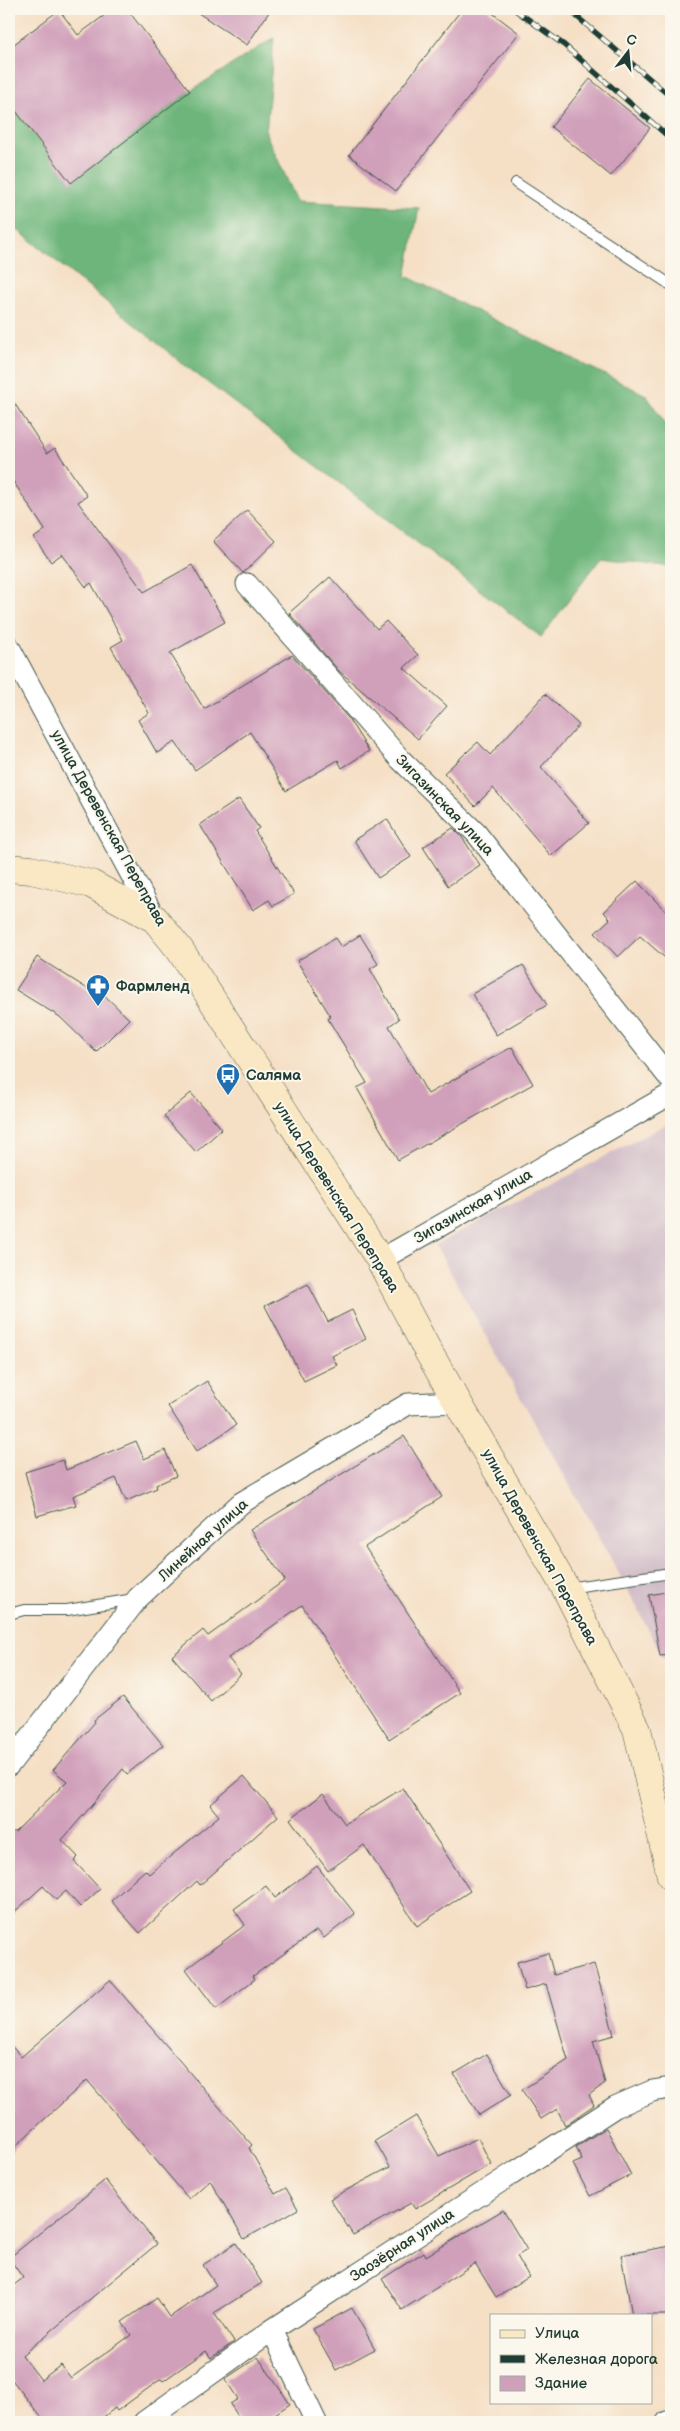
<svg xmlns="http://www.w3.org/2000/svg" width="680" height="2431" font-family="'Balsamiq Sans',sans-serif">
	<style>
		.industrial { fill: #d1bdc8 }
		.forest { fill: #6db57a; stroke: #467957 }
		.building { fill: #d09fba }
		.lines { fill: none; stroke-linecap: round; stroke-linejoin: round }
		.lane-casing { stroke: #3f554a; stroke-width: 12 }
		.street-casing { stroke: #3f554a; stroke-width: 23 }
		.secondary-casing { stroke: #3f554a; stroke-width: 29 }
		.lane { stroke: #fff; stroke-width: 10 }
		.street { stroke: #fff; stroke-width: 21 }
		.secondary { stroke: #fae7c3; stroke-width: 28 }
		.rail-casing { stroke: #1f3d34; stroke-width: 5.5 }
		.rail { stroke: #fbf7ec; stroke-width: 4; stroke-dasharray: 11; stroke-linecap: butt }
		.labels { text-anchor: middle; stroke-width: 4; stroke-linejoin: round; paint-order: stroke }
		.street-label { font-size: 15px; fill: #1f3d34; stroke: #fbf7ec }
		.poi-label { font-size: 15px; font-weight: bold; fill: #1f3d34; stroke: #fbf7ec; text-anchor: start }
	</style>
	<rect width="100%" height="100%" fill="#fbf7ec"/>
	<filter id="ink" filterUnits="userSpaceOnUse"><feTurbulence type="fractalNoise" baseFrequency=".02" numOctaves="2"/><feDisplacementMap in="SourceGraphic" scale="10" xChannelSelector="R" yChannelSelector="G"/><feConvolveMatrix kernelMatrix="1 2 1 2 8 2 1 2 1" color-interpolation-filters="sRGB"/></filter>
	<filter id="wash" filterUnits="userSpaceOnUse"><feTurbulence type="fractalNoise" baseFrequency=".0096" numOctaves="4" result="noise"/><feDisplacementMap in="SourceGraphic" scale="20" xChannelSelector="R" yChannelSelector="G"/><feGaussianBlur stdDeviation="1.12" result="paint"/><feColorMatrix in="noise" values="0 0 0 0 0 0 0 0 0 0 0 0 0 0 0 0 0 1.4 0 .05"/><feComposite in="paint" operator="in"/></filter>
	<g filter="url(#wash)">
		<rect width="100%" height="100%" fill="#f5dfc5"/>
		<path class="industrial" d="M671 1122V1659H664L616 1568 435 1245Z"/>
		<path class="forest" d="M274 38 266 134 297 201 419 208 406 276 646 395 671 432V567L601 558 541 637 182 363 9 223V112L14 108 71 183 190 91Z"/>
		<g id="blocks">
			<path class="building" d="M113 9H127L190 91 71 183 9 102V48L59 10 78 35Z
				M192 9H271L247 45Z
				M462 9H487L519 33 396 191 349 155Z
				M590 79 650 128 611 176 551 127Z
				M9 395 47 453 55 448 87 496 78 502 144 592 192 565 225 622 170 653 204 709 292 655 348 718 369 751 342 768 338 760 286 791 250 732 195 770 175 742 157 753 138 720 149 713 111 647 123 640 91 583 86 587 62 554 51 562 34 538 45 530 9 475Z
				M247 510 276 541 243 573 213 541Z
				M330 577 377 629 386 621 418 655 404 668 447 706 418 739 339 671 289 613Z
				M545 694 579 725 541 767 589 823 551 856 493 788 475 806 444 773 478 742 490 755Z
				M239 799 259 828 255 831 294 894 273 906 269 900 253 910 200 825Z
				M387 819 411 857 378 878 354 840Z
				M453 828 462 837 480 865 448 886 423 847Z
				M637 881 671 917V963L640 936 618 957 595 933 610 919 604 912Z
				M360 935 378 964 370 969 399 1019 389 1026 428 1094 512 1047 533 1084 398 1160 357 1088 367 1083 328 1019 331 1017 297 961 335 938 341 947Z
				M37 957 94 993 98 989 129 1019 96 1052 60 1017 16 990Z
				M523 965 547 1005 496 1035 472 994Z
				M191 1093 222 1129 196 1152 164 1116Z
				M308 1284 328 1322 352 1310 366 1339 332 1356 337 1365 304 1381 265 1306Z
				M207 1381 236 1425 197 1451 168 1406Z
				M404 1436 442 1497 365 1547 460 1693 389 1739 302 1605 228 1658 241 1674 211 1701 172 1656 203 1630 208 1636 285 1580 250 1530Z
				M136 1441 144 1459 165 1450 176 1476 156 1485 157 1488 126 1501 116 1478 73 1496 76 1505 37 1516 25 1472 63 1460 66 1470Z
				M671 1591V1655L660 1656 649 1595Z
				M123 1697 163 1745 127 1774 123 1769 62 1840 78 1857 74 1861 100 1889 80 1907 66 1891 56 1900 43 1886 9 1917V1832H15L67 1781 53 1770 95 1722 94 1720Z
				M244 1776 278 1816 200 1885 197 1881 140 1933 111 1901 145 1870 149 1874 219 1816 210 1805Z
				M403 1788 470 1891 417 1926 364 1845 328 1871 290 1819 323 1794 345 1824Z
				M317 1866 355 1914 324 1938 317 1930 253 1976 255 1979 216 2009 186 1969 245 1925 234 1909 266 1886 275 1898Z
				M548 1953 554 1975 594 1964 614 2035 593 2041 605 2083 589 2095 594 2105 565 2125 557 2109 541 2119 522 2090 568 2060 546 1984 525 1990 517 1962Z
				M110 1980 252 2145 249 2148 275 2194 286 2188 298 2209 244 2239 210 2180 189 2199 87 2080 9 2152V2043L21 2057Z
				M487 2054 511 2095 479 2115 454 2074Z
				M416 2116 439 2156 478 2138 491 2164 415 2209 411 2203 353 2235 330 2199 390 2167 375 2141Z
				M606 2128 631 2175 590 2196 573 2164 582 2160 576 2147Z
				M105 2180 157 2244 22 2355 41 2380 61 2365 71 2378 131 2335 122 2322 157 2298 170 2317 216 2285 203 2265 236 2243 262 2283 214 2313 234 2342 211 2358 206 2351 163 2381 161 2379 117 2411 115 2408 97 2422H45L9 2376V2289L23 2278 9 2258Z
				M503 2210 527 2250 517 2256 529 2277 496 2297 475 2263 402 2310 382 2279 424 2252 426 2256Z
				M671 2246V2315H632L621 2255Z
				M352 2308 375 2349 336 2370 313 2329Z
				M258 2357 290 2404 263 2422H242L230 2404 238 2399 225 2379Z"/>
		</g>
	</g>
	<g filter="url(#ink)">
		<use href="#blocks" fill-opacity="0" stroke="#3f554a" stroke-width="1"/>
		<g class="lines">
			<g class="lane-casing">
				<path id="lane" d="M516 183 671 285
					M567 1588 671 1573
					M9 1614 24 1610H67L134 1599
					M9 1735 21 1747"/>
			</g>
			<g class="street-casing">
				<path id="street" d="M247 584 400 759 476 833 671 1080
					M9 647 155 919
					M380 1260 671 1094
					M9 1765 138 1598 241 1503 408 1404 459 1402
					M272 2330 316 2422
					M144 2422 272 2330 615 2107 652 2091 671 2088
					M667 2422 671 2421"/>
			</g>
			<g class="secondary-casing">
				<path id="secondary" d="M9 868 31 870 91 884 155 919 180 950 380 1260 429 1353 566 1589 637 1729 671 1876"/>
			</g>
			<use href="#lane" class="lane"/>
			<use href="#street" class="street"/>
			<use href="#secondary" class="secondary"/>
			<g class="rail-casing">
				<path id="rail" d="M514 9 564 45 671 139
					M568 9 671 97
					M668 9 671 11"/>
			</g>
			<use href="#rail" class="rail"/>
		</g>
	</g>
	<defs>
		<g id="pharmacy-pin" transform="scale(1.25)"><path d="M0 17L-7.5 6A9.5 9.5 0 1 1 7.5 6Z" fill="#1f6fb2" stroke="#fbf7ec"/><path d="M-2-6h4v4h4v4h-4v4h-4v-4h-4v-4h4Z" fill="#fff"/></g>
		<g id="bus-pin" transform="scale(1.25)"><path d="M0 17L-7.5 6A9.5 9.5 0 1 1 7.5 6Z" fill="#1f6fb2" stroke="#fbf7ec"/><path d="M-5-6H5V4H4V6H2V4H-2V6H-4V4H-5ZM-3.5-4V0h7V-4ZM-3.5 1.2v1.5H-2V1.2ZM2 1.2v1.5H3.5V1.2Z" fill="#fff"/></g>
	</defs>
	<g fill-rule="evenodd">
		<use href="#pharmacy-pin" x="98" y="986"/>
		<use href="#bus-pin" x="228" y="1075"/>
	</g>
	<g class="labels">
		<g class="street-label">
			<text transform="translate(445 805) rotate(46)" y="5">Зигазинская улица</text>
			<text transform="translate(109 828) rotate(61)" y="5">улица Деревенская Переправа</text>
			<text transform="translate(337 1197) rotate(58)" y="5">улица Деревенская Переправа</text>
			<text transform="translate(473 1206) rotate(-30)" y="5">Зигазинская улица</text>
			<text transform="translate(203 1540) rotate(-42)" y="5">Линейная улица</text>
			<text transform="translate(540 1547) rotate(61)" y="5">улица Деревенская Переправа</text>
			<text transform="translate(402 2245) rotate(-33)" y="5">Заозёрная улица</text>
		</g>
		<g class="poi-label">
			<text x="116" y="991">Фармленд</text>
			<text x="246" y="1080">Саляма</text>
		</g>
	</g>
	<rect width="680" height="2431" fill="none" stroke="#fbf7ec" stroke-width="30"/>
	<rect x="490" y="2314" width="162" height="90" fill="#fbf7ec" stroke="#a3ada2"/>
	<rect x="500" y="2330" width="25" height="8" fill="#fae7c3" stroke="#a3ada2"/>
	<text x="535" y="2338" font-size="15" fill="#1f3d34">Улица</text>
	<rect x="500" y="2355" width="25" height="8" fill="#1f3d34" stroke="#a3ada2"/>
	<text x="535" y="2364" font-size="15" fill="#1f3d34">Железная дорога</text>
	<rect x="500" y="2376" width="25" height="15" fill="#d09fba" stroke="#a3ada2"/>
	<text x="535" y="2388" font-size="15" fill="#1f3d34">Здание</text>
	<g transform="translate(628 52) rotate(16)" stroke="#fbf7ec" stroke-width="4" paint-order="stroke">
	<path d="M0-4L9 19L0 12L-9 19Z" fill="#1f3d34"/>
	<text y="-8" font-size="14" font-weight="bold" text-anchor="middle" fill="#1f3d34">С</text>
	</g>
</svg>
